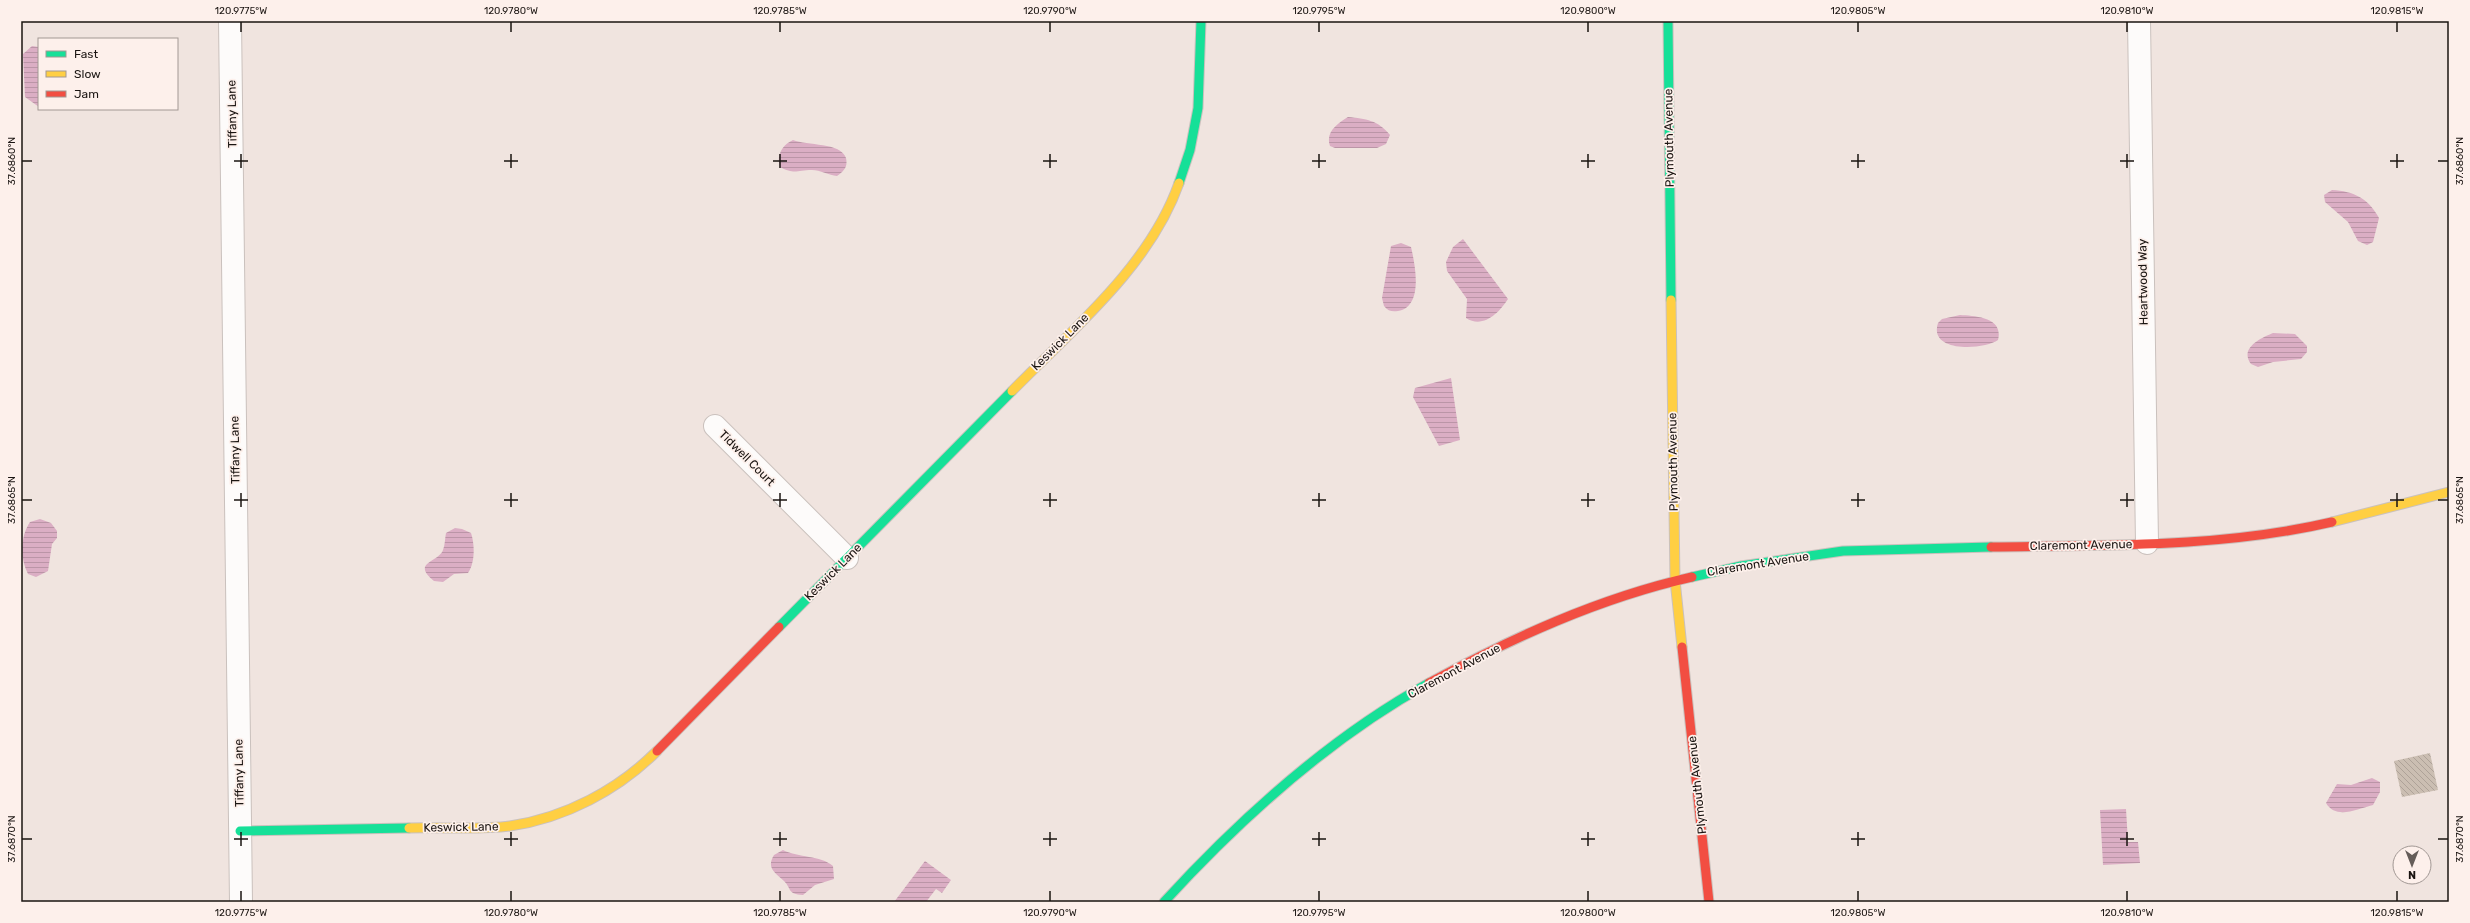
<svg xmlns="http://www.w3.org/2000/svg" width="2470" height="923" font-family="Rubik,sans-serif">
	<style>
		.water { fill: url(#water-rules) }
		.building { fill: url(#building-back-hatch) }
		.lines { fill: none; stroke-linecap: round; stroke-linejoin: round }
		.street-casing { stroke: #cac1bd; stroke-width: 24 }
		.fast-casing { stroke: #cac1bd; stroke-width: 11 }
		.slow-casing { stroke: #cac1bd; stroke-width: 11 }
		.jam-casing { stroke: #cac1bd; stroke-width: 11 }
		.street { stroke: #fdfbfa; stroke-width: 22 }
		.fast { stroke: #16e098; stroke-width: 9 }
		.slow { stroke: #ffcf43; stroke-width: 9 }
		.jam { stroke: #f24e42; stroke-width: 9 }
		.ticks { fill: none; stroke: #1a1411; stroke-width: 1.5 }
		.labels { text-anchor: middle; stroke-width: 3.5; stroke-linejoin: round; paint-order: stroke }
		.street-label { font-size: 12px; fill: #1a1411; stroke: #fdf0eb }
		.neatline { fill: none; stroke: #1a1411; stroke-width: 1.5 }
		.ticks-label { font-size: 10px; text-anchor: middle; fill: #1a1411 }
	</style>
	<defs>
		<pattern id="water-rules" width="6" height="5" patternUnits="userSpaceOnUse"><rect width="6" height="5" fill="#dbaec4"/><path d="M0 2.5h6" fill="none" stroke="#bb95a7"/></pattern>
		<pattern id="building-back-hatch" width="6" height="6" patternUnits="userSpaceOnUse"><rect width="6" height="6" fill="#cbbeb2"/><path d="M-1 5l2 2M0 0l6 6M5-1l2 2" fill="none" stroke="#aea298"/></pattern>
	</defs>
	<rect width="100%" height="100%" fill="#f0e4df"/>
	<path class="water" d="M32 46 39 47V107L25 97 23 54Z
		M1348 117C1366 119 1378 120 1390 135L1386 144 1377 148H1335L1330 146C1325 132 1338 123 1348 117Z
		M793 140C807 146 841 142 846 158 848 167 844 171 837 176 829 175 820 170 812 170 797 170 795 175 780 167 776 156 782 145 793 140Z
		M2332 190C2354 191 2369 199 2379 218L2373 242 2367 245 2358 241 2348 222 2325 202 2324 195Z
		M1463 239 1508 299C1499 313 1483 329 1466 318L1467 299 1447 271 1446 262 1453 247Z
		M1401 243 1411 247C1415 264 1424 307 1398 311 1392 312 1388 311 1384 306L1382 298 1391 246Z
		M1960 315C1975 316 2004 317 1998 340 1984 350 1928 353 1938 323L1942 319Z
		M2273 333 2295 334 2307 346V352L2301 359 2273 362 2258 367 2251 364C2239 348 2261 338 2273 333Z
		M1451 378 1460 440 1439 446 1413 397 1415 388Z
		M40 519 51 523 57 531V538L52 544 48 571 36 577 28 574C20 559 20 537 30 522Z
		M455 528 462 529 471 533C475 545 475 563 468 573L454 574 443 582 434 581C411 562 438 563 443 550 445 545 445 538 446 533Z
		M2372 778 2380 782V792L2373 805C2357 809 2336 820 2326 803L2337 784 2351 785Z
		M2126 809 2128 842H2138L2140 863 2103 865 2100 810Z
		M783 850C799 858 820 855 833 866L834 879 815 885 803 895C787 894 792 889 784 881 775 873 766 868 774 855Z
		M925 861 951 880 942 893 936 889 926 902H894Z"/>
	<path class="building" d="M2430 753 2438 790 2402 797 2394 761Z"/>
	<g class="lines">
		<g class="street-casing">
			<path id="street" d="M230 21 241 902
				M2139 21 2147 543
				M715 426 847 558"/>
		</g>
		<g class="fast-casing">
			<path id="fast" d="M1668 21 1671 300
				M1179 183 1190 150 1198 108 1201 21
				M1692 577 1741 566 1843 551 1991 547
				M779 627 1012 391
				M240 831 409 828
				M1164 902C1241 818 1329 738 1429 683"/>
		</g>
		<g class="slow-casing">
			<path id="slow" d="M1671 300 1675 580 1682 647
				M1012 391C1072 330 1150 266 1179 183
				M2332 522 2449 492
				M409 828C440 827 480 830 510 826 565 818 618 790 657 751"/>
		</g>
		<g class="jam-casing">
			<path id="jam" d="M1991 547C2103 545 2221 548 2332 522
				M1682 647 1709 902
				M1429 683C1512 638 1599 598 1692 577
				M657 751 779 627"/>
		</g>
		<use href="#street" class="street"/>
		<use href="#fast" class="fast"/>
		<use href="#slow" class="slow"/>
		<use href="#jam" class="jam"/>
	</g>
	<path class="ticks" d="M241 22V32M511 22V32M780 22V32M1050 22V32M1319 22V32M1588 22V32M1858 22V32M2127 22V32M2397 22V32M241 154V168M511 154V168M780 154V168M1050 154V168M1319 154V168M1588 154V168M1858 154V168M2127 154V168M2397 154V168M22 161H32M234 161H248M504 161H518M773 161H787M1043 161H1057M1312 161H1326M1581 161H1595M1851 161H1865M2120 161H2134M2390 161H2404M2438 161H2448M241 493V507M511 493V507M780 493V507M1050 493V507M1319 493V507M1588 493V507M1858 493V507M2127 493V507M2397 493V507M22 500H32M234 500H248M504 500H518M773 500H787M1043 500H1057M1312 500H1326M1581 500H1595M1851 500H1865M2120 500H2134M2390 500H2404M2438 500H2448M241 832V846M511 832V846M780 832V846M1050 832V846M1319 832V846M1588 832V846M1858 832V846M2127 832V846M22 839H32M234 839H248M504 839H518M773 839H787M1043 839H1057M1312 839H1326M1581 839H1595M1851 839H1865M2120 839H2134M2438 839H2448M241 891V901M511 891V901M780 891V901M1050 891V901M1319 891V901M1588 891V901M1858 891V901M2127 891V901M2397 891V901"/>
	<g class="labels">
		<g class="street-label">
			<text transform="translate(232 114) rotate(-91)" y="4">Tiffany Lane</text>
			<text transform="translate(1669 138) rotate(-91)" y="4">Plymouth Avenue</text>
			<text transform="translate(2143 282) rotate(-91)" y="4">Heartwood Way</text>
			<text transform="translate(1060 342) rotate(-45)" y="4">Keswick Lane</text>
			<text transform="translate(235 450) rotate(-91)" y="4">Tiffany Lane</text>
			<text transform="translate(747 458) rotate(45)" y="4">Tidwell Court</text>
			<text transform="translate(1673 462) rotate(-91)" y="4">Plymouth Avenue</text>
			<text transform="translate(2081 545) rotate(-1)" y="4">Claremont Avenue</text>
			<text transform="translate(1758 564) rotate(-9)" y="4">Claremont Avenue</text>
			<text transform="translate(833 572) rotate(-45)" y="4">Keswick Lane</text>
			<text transform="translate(1454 671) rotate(-28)" y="4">Claremont Avenue</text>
			<text transform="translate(239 773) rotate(-91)" y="4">Tiffany Lane</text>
			<text transform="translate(1697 785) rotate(-96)" y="4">Plymouth Avenue</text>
			<text transform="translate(461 827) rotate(-1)" y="4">Keswick Lane</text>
		</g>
	</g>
	<rect width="2470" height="923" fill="none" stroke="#fdf0eb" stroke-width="44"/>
	<rect x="38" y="38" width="140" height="72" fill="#fdf0eb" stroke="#a29894"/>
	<rect x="46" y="51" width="20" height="6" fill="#16e098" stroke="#a29894"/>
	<text x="74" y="58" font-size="12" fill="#1a1411">Fast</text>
	<rect x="46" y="71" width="20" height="6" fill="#ffcf43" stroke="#a29894"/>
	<text x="74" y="78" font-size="12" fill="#1a1411">Slow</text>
	<rect x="46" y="91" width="20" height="6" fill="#f24e42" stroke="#a29894"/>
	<text x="74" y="98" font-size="12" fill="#1a1411">Jam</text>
	<g transform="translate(2412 865) rotate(180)"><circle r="19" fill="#fdf0eb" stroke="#a29894"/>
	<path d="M0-3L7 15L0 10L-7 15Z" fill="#655d59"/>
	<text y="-6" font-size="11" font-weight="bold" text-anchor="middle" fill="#1a1411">N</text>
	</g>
	<rect x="22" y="22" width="2426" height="879" class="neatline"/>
	<g class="ticks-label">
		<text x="241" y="14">120.9775°W</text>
		<text x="511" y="14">120.9780°W</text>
		<text x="780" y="14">120.9785°W</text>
		<text x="1050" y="14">120.9790°W</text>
		<text x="1319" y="14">120.9795°W</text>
		<text x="1588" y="14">120.9800°W</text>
		<text x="1858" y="14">120.9805°W</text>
		<text x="2127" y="14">120.9810°W</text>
		<text x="2397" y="14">120.9815°W</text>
		<text transform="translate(2459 161) rotate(-90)" y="4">37.6860°N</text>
		<text transform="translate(11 161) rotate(-90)" y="4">37.6860°N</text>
		<text transform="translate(2459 500) rotate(-90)" y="4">37.6865°N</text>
		<text transform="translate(11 500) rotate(-90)" y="4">37.6865°N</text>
		<text transform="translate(2459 839) rotate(-90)" y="4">37.6870°N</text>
		<text transform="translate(11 839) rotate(-90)" y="4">37.6870°N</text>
		<text x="241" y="916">120.9775°W</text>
		<text x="511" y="916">120.9780°W</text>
		<text x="780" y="916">120.9785°W</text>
		<text x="1050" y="916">120.9790°W</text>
		<text x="1319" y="916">120.9795°W</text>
		<text x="1588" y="916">120.9800°W</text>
		<text x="1858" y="916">120.9805°W</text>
		<text x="2127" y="916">120.9810°W</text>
		<text x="2397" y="916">120.9815°W</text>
	</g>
</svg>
